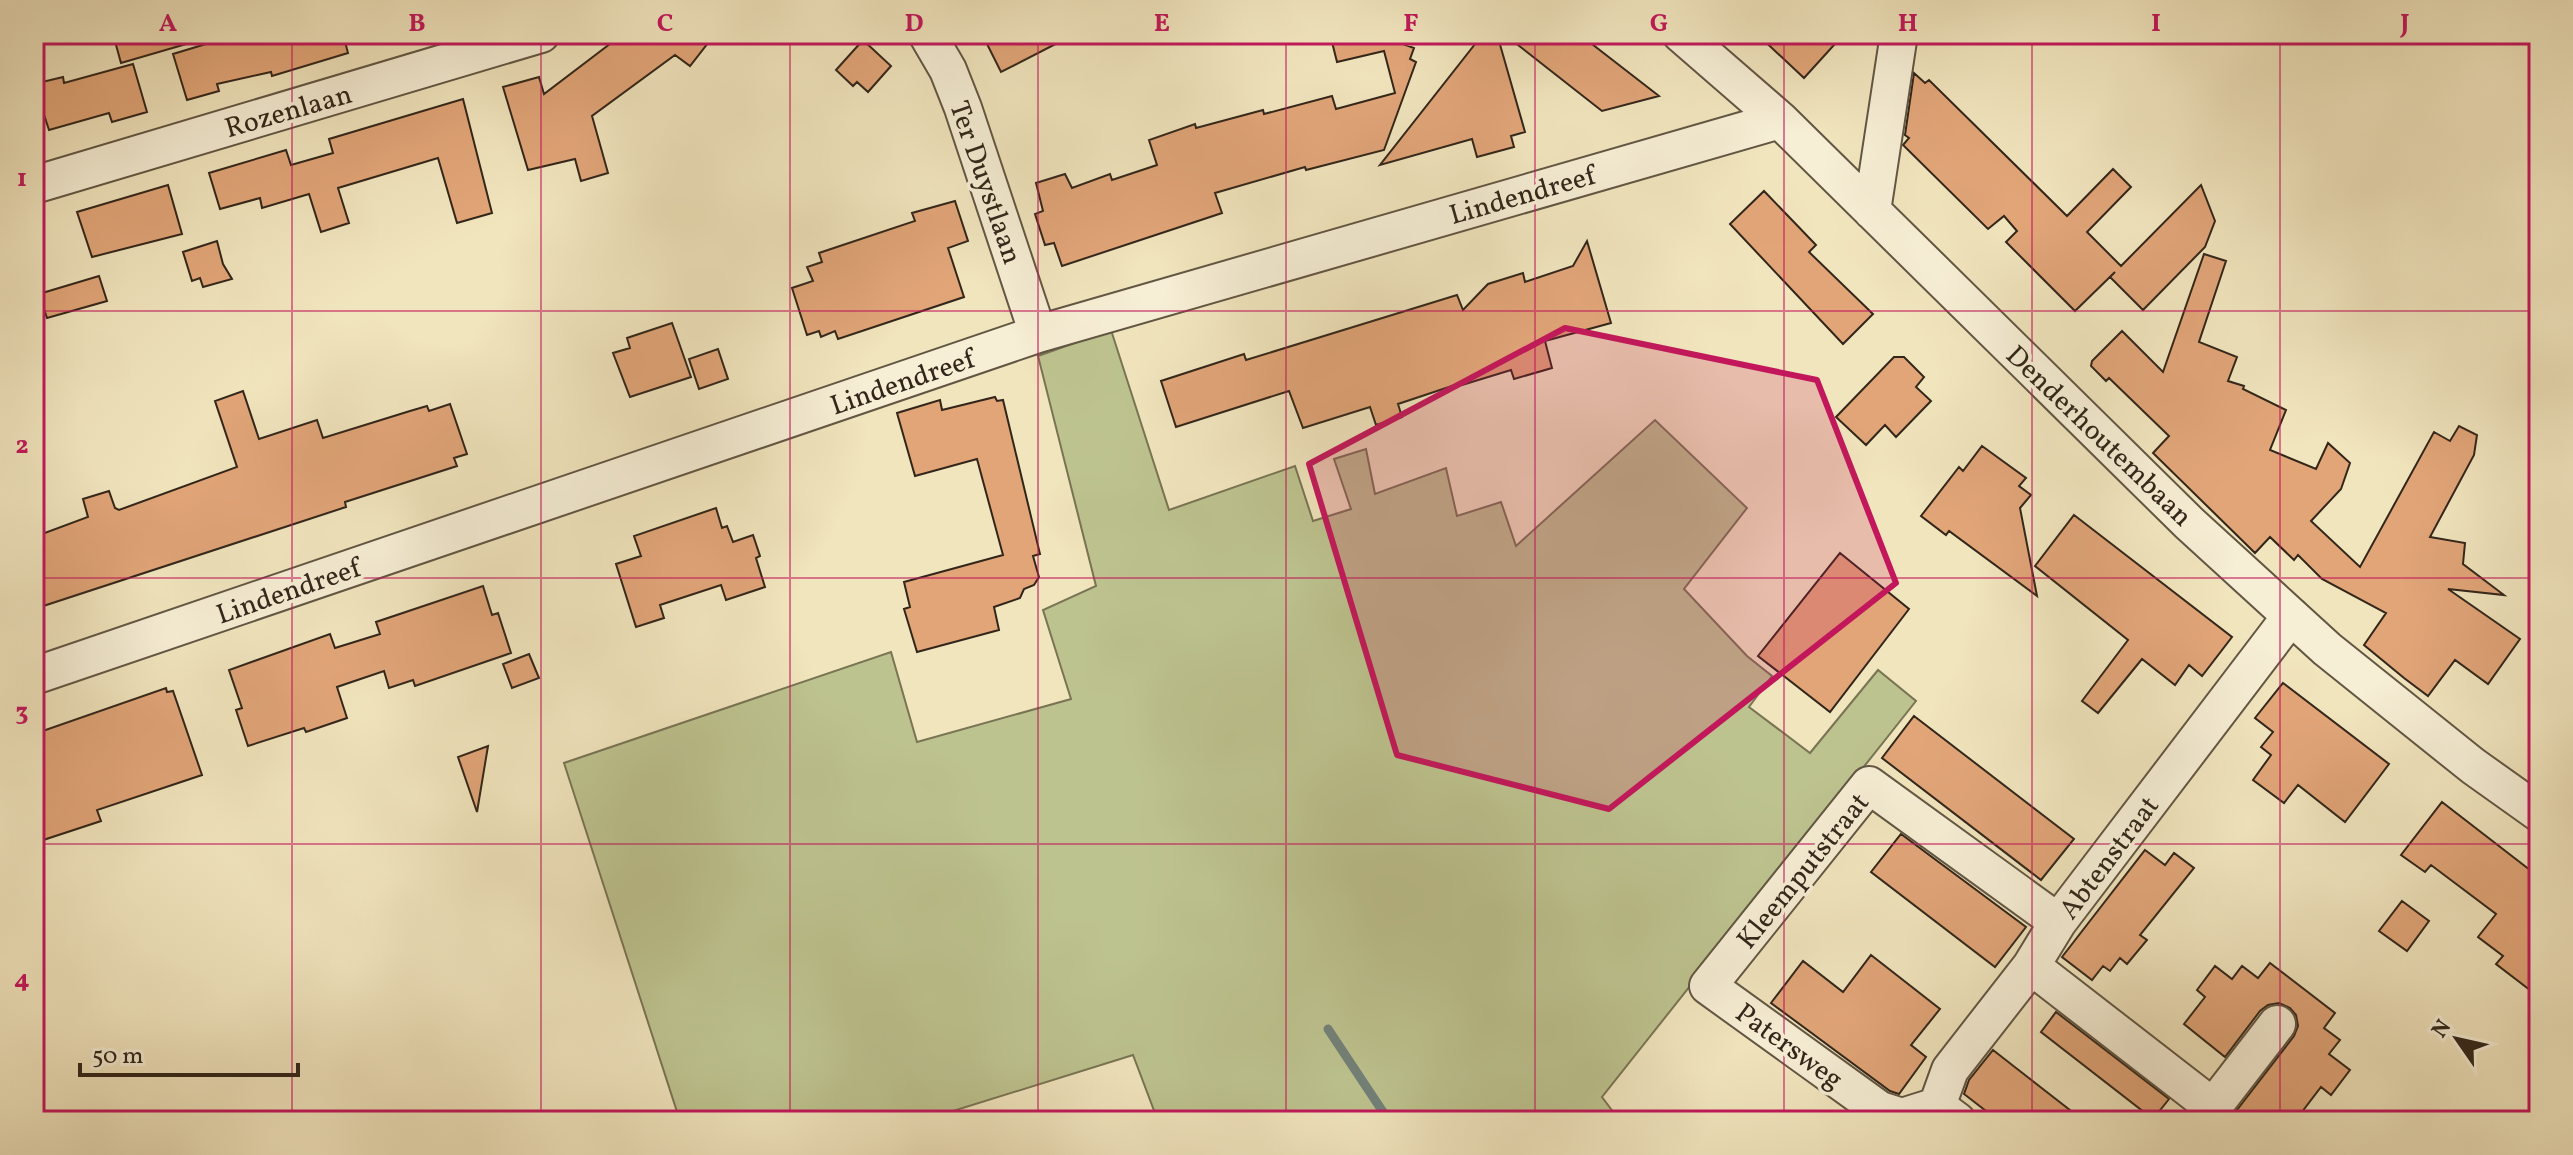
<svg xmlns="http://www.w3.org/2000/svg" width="2573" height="1155" font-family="Vollkorn,serif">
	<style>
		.green { fill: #bdc38f; stroke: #787454; stroke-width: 2 }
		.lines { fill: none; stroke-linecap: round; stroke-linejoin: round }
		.stream { stroke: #728179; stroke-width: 9 }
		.building { fill: #e1a578; stroke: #32261a; stroke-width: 2 }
		.minor-casing { stroke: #625643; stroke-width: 40 }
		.minor { stroke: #f6eed5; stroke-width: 36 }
		.marked { fill: #c2185b; fill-opacity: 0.2; stroke: #c2185b; stroke-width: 6; stroke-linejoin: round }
		.grid { fill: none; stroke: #c2185b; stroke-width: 2; stroke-opacity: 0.55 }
		.labels { text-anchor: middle; stroke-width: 7; stroke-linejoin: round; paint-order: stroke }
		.street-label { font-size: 28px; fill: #32261a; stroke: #f6eed5 }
		.neatline { fill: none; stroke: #c2185b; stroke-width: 3 }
		.grid-label { font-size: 26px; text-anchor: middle; font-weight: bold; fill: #c2185b }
	</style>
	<rect width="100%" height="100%" fill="#f1e5be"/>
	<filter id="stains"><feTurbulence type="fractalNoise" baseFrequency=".0025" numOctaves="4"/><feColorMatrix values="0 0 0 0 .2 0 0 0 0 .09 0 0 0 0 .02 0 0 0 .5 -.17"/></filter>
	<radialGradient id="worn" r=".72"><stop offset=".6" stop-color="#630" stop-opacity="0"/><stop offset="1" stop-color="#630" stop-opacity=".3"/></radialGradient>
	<path class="green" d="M1111 330 1169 510 1295 466 1313 521 1351 509 1334 459 1366 449 1375 494 1446 468 1457 516 1501 502 1516 546 1655 420 1747 508 1684 589 1747 656 1772 676 1749 707 1810 753 1878 670 1916 701 1602 1097 1620 1121H1158L1133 1055 921 1121H680L564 763 891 652 917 742 1071 699 1043 610 1096 586 1038 356Z"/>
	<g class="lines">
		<path class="stream" d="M1328 1029 1389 1121"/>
	</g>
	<path class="building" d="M113 34H199L200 40 121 63Z
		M239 34H343L348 53 272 76 271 72 217 84 219 91 187 100 173 54Z
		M623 34H715L690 66 675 55 592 116 608 173 581 181 575 159 528 170 503 87 539 77 544 94Z
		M982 34H1075L1001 72Z
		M1330 34H1415L1416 42 1406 45 1414 48 1410 59 1416 62 1384 150 1306 170 1305 167 1215 193 1222 213 1062 266 1054 243 1045 245 1035 214 1043 211 1036 183 1065 174 1072 188 1110 174 1112 180 1157 165 1149 140 1195 124 1196 128 1263 110 1264 114 1332 96 1336 109 1395 93 1384 51 1337 62Z
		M1483 34H1497L1525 132 1511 136 1514 147 1477 157 1472 139 1380 165Z
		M1504 34H1579L1659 96 1602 111Z
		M1757 34H1844L1804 78Z
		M863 40 891 66 868 92 857 82 853 86 836 70Z
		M133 64 147 112 112 122 109 113 49 130 34 84 63 77 64 83Z
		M1914 73 1925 83 1929 80 2067 216 2113 169 2131 187 2087 232 2121 266 2201 185 2215 221 2205 247 2143 310 2110 277 2115 272 2075 311 2006 242 2017 231 2004 216 1988 229 1903 145 1909 138 1905 135Z
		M463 99 492 213 457 223 438 158 338 188 349 223 321 232 309 194 262 208 260 198 220 209 209 173 286 150 291 165 333 153 329 139Z
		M168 185 182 234 92 257 77 212Z
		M1764 191 1816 245 1809 252 1873 314 1843 344 1730 224Z
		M955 201 968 241 948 248 964 297 838 339 835 331 821 337 819 331 807 335 792 288 813 281 807 267 822 262 819 253 915 221 912 213Z
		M217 241 223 264 232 279 203 287 200 278 192 281 183 252Z
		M1587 241 1611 323 1545 341 1552 368 1514 379 1511 370 1462 385 1461 383 1398 404 1402 417 1376 425 1370 407 1303 428 1289 391 1176 427 1161 381 1244 354 1246 360 1457 295 1463 310 1488 284 1523 273 1525 282 1573 266Z
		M2204 254 2226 261 2199 342 2237 357 2228 381 2244 386 2243 389 2286 410 2270 450 2316 469 2328 443 2350 463 2341 489 2311 521 2360 567 2434 432 2450 441 2459 426 2477 435 2474 455 2430 537 2465 543 2463 564 2504 595 2448 589 2520 639 2488 684 2455 660 2428 696 2404 678 2364 645 2386 613 2322 579 2298 555 2294 560 2270 537 2255 553 2153 453 2169 436 2109 378 2106 381 2091 366 2092 361 2122 331 2163 372Z
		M99 276 107 301 47 318 39 294Z
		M672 323 691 377 630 397 613 353 630 348 627 338Z
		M718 349 728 379 699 389 689 359Z
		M1894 357H1904L1924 377 1916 387 1931 401 1896 437 1885 425 1866 445 1836 417Z
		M243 391 259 439 317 420 323 438 410 411 427 406 429 411 450 404 467 454 454 458 457 466 345 502 346 507 34 609V537L88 517 83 499 109 491 115 508 119 510 237 467 215 401Z
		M995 397 997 401 1003 400 1040 554 1033 556 1039 577 1034 585 1024 589 1020 598 994 607 999 630 917 652 904 609 910 607 904 582 1003 555 977 459 915 476 897 413 940 400 942 410Z
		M1982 446 2026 478 2019 486 2031 495 2020 508 2037 596 1949 531 1946 535 1921 516 1959 467 1963 471Z
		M716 508 722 528 727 526 733 542 753 535 760 556 756 558 765 587 726 600 721 585 660 605 664 618 636 627 616 564 641 556 634 536Z
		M2074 515 2232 637 2202 676 2189 665 2175 685 2142 659 2098 713 2082 701 2128 640 2035 566Z
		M1840 553 1909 609 1830 712 1758 656Z
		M483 586 492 615 498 613 511 653 415 686 413 680 389 688 384 671 337 687 347 718 306 732 304 728 248 746 236 710 242 708 229 670 330 634 335 648 380 634 376 622Z
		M529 654 539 678 512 688 503 664Z
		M2283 683 2389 764 2345 822 2298 785 2284 803 2253 780 2271 755 2261 747 2273 732 2255 718Z
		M166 688 167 692 173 691 202 775 97 810 101 821 34 843V734Z
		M1914 716 2074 839 2041 880 1882 758Z
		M488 746 477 812 458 757Z
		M2442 802 2539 877V997L2496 964 2503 956 2478 937 2496 914 2431 865 2425 872 2401 855Z
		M1901 834 2026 927 1995 967 1871 872Z
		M2145 850 2165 865 2174 853 2194 868 2140 935 2147 940 2127 964 2120 958 2110 971 2103 966 2092 980 2062 957Z
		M2402 901 2429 921 2407 951 2379 931Z
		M1871 955 1940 1009 1911 1045 1926 1057 1899 1094 1890 1091 1771 1003 1803 961 1843 992Z
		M2270 963 2335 1013 2324 1028 2340 1040 2329 1054 2350 1070 2331 1095 2321 1087 2295 1121H2251L2237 1110 2294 1036 2298 1026 2296 1015 2290 1008 2279 1003 2268 1005 2260 1011 2225 1057 2184 1024 2205 997 2197 990 2215 966 2232 979 2242 966 2258 978Z
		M2056 1012 2169 1099 2153 1119 2041 1032Z
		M1993 1050 2016 1068 2084 1121H1999L1964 1094 1969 1080Z"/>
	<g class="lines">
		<g class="minor-casing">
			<path id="minor" d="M927 34 948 70 963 108 1038 334
				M1681 34 1780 120 2189 523 2327 649 2473 766 2539 813
				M34 185 541 34
				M1872 211 1899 34
				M34 676 1038 334 1780 120
				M2031 966 2213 1107
				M1937 1106 1950 1070 2031 966 2058 922 2291 616
				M1957 1121 1937 1106 1902 1117 1880 1110 1708 986 1869 785 2058 922
				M2207 1121 2213 1107 2277 1024"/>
		</g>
		<use href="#minor" class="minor"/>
	</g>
	<path class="marked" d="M1565 328 1817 380 1896 583 1609 809 1397 755 1309 464Z"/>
	<path class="grid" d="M292 34V1121M541 34V1121M790 34V1121M1038 34V1121M1286 34V1121M1535 34V1121M1784 34V1121M2032 34V1121M2280 34V1121M34 311H2539M34 578H2539M34 844H2539"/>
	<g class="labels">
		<g class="street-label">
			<text transform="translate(288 110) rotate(-16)" y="10">Rozenlaan</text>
			<text transform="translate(987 182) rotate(71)" y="10">Ter Duystlaan</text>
			<text transform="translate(1522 194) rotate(-16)" y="10">Lindendreef</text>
			<text transform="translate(902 381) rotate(-19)" y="10">Lindendreef</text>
			<text transform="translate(2100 435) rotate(44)" y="10">Denderhoutembaan</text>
			<text transform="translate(288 590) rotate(-19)" y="10">Lindendreef</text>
			<text transform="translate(2108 857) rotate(-53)" y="10">Abtenstraat</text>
			<text transform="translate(1802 870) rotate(-51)" y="10">Kleemputstraat</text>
			<text transform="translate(1790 1045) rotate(36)" y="10">Patersweg</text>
		</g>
	</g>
	<rect width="2573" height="1155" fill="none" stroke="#f1e5be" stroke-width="88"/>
	<g transform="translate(2457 1039) rotate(304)" stroke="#f6eed5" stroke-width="6" paint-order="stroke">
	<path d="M0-6L14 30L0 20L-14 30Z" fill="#32261a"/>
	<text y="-12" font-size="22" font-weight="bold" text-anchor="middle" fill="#32261a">N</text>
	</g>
	<path d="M80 1063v12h218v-12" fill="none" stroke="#32261a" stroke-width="4"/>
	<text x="92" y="1063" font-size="24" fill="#32261a" stroke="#f6eed5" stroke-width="6" paint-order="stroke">50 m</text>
	<rect x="44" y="44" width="2485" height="1067" class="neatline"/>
	<g class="grid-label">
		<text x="168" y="31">A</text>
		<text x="417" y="31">B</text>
		<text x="665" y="31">C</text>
		<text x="914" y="31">D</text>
		<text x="1162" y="31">E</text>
		<text x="1411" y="31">F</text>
		<text x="1659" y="31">G</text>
		<text x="1908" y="31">H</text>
		<text x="2156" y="31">I</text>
		<text x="2405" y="31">J</text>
		<text x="22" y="186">1</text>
		<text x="22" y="453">2</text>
		<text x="22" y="720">3</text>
		<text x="22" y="987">4</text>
	</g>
	<rect width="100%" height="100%" filter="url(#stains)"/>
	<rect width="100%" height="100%" fill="url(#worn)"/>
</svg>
